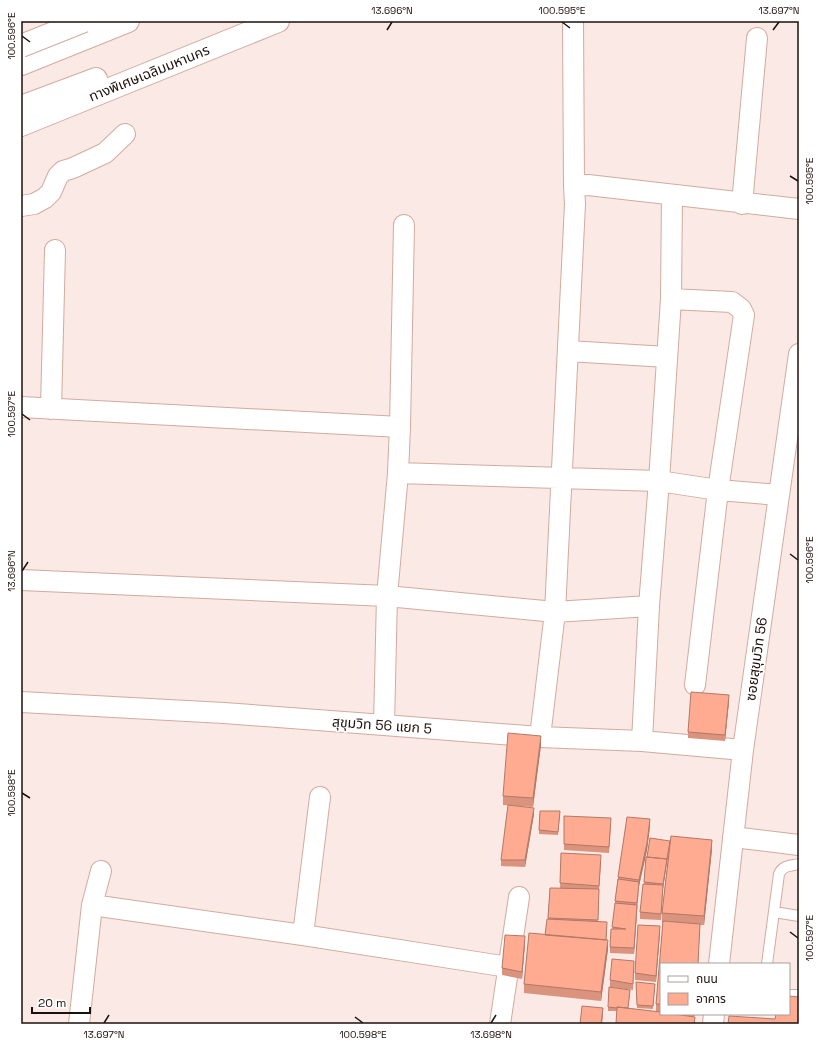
<svg xmlns="http://www.w3.org/2000/svg" width="820" height="1045" font-family="'Space Grotesk','Noto Sans Thai',sans-serif">
	<style>
		.lines { fill: none; stroke-linecap: round; stroke-linejoin: round }
		.lane-casing { stroke: #d2ab9f; stroke-width: 12 }
		.street-casing { stroke: #d2ab9f; stroke-width: 22 }
		.highway-casing { stroke: #d2ab9f; stroke-width: 24 }
		.lane { stroke: #fff; stroke-width: 10 }
		.street { stroke: #fff; stroke-width: 20 }
		.highway { stroke: #fff; stroke-width: 22 }
		.highway-bridge-casing { stroke: #d2ab9f; stroke-width: 24; stroke-linecap: butt }
		.highway-bridge { stroke: #fff; stroke-width: 22 }
		.wall { fill: #da937d }
		.shaded-wall { fill: #b27866 }
		.building { fill: #feab91; stroke: #b27866 }
		.ticks { fill: none; stroke: #1d0f0b; stroke-width: 1.5 }
		.labels { text-anchor: middle; stroke-width: 3.5; stroke-linejoin: round; paint-order: stroke }
		.street-label { font-size: 14px; fill: #1d0f0b; stroke: #fff }
		.neatline { fill: none; stroke: #1d0f0b; stroke-width: 1.5 }
		.ticks-label { font-size: 10px; text-anchor: middle; fill: #1d0f0b }
	</style>
	<rect width="100%" height="100%" fill="#fae9e4"/>
	<g class="lines">
		<g class="lane-casing">
			<path id="lane" d="M774 912 799 916
				M767 964 779 874C783 865 790 866 799 864
				M789 995H799"/>
		</g>
		<g class="street-casing">
			<path id="street" d="M573 21 574 186
				M742 204 757 38
				M21 206 34 204 45 198 51 192 58 176 63 171 73 168 105 153 125 134
				M671 299 732 302 741 309 744 315 718 490 695 685
				M568 351 667 357
				M21 407 400 427
				M51 409 55 250
				M398 473 659 481 718 490 779 495
				M21 580 387 596 555 612 649 606
				M21 702 224 713 384 725 540 737 642 741 743 750
				M384 725 387 596 398 473 400 427 404 225
				M540 737 555 612 575 204 574 186 588 185 799 209
				M642 741 649 606 659 481 671 299 672 195
				M733 837 799 845
				M92 905 303 935 508 967
				M303 935 320 797
				M719 964 743 750 799 354
				M79 1024 92 905 101 871
				M500 1024 519 897
				M713 1024 714 1014"/>
		</g>
		<g class="highway-casing">
			<path id="highway" d="M21 64 128 21
				M21 107 96 79
				M21 125 278 21"/>
		</g>
		<use href="#lane" class="lane"/>
		<use href="#street" class="street"/>
		<use href="#highway" class="highway"/>
		<g class="highway-bridge-casing">
			<path id="highway-bridge" d="M21 46 84 21"/>
		</g>
		<use href="#highway-bridge" class="highway-bridge"/>
	</g>
	<path class="wall" d="M729 701 725 741 688 738V732Z
		M541 745 533 807 503 805V796Z
		M540 811 560 814 558 835 539 834Z
		M534 814 525 867 501 866V860Z
		M564 816 611 824 609 853 564 850Z
		M650 826 647 850 639 886 634 954 610 953V947L615 907V901L618 877Z
		M650 838 712 849 704 925H700L698 964H661V1014H695V1016H693L695 1024 617 1011H608V1007L630 993 628 1008 656 1012V1004L663 923H662V913L669 849 667 862 663 889 661 920 640 919V912L644 884 646 857H647Z
		M561 853 601 861 599 892 598 921 607 928 606 940 608 949 601 1001 524 993V984L545 935 548 919 550 888 560 889Z
		M660 932 656 982 635 980V973Z
		M525 943 522 979 502 975V968Z
		M634 961 633 990 610 987V980Z
		M636 982 655 984 653 1009 637 1008Z"/>
	<path class="shaded-wall" d="M729 695V701L725 741V735Z
		M541 736V745L533 807V798Z
		M534 808V814L525 867V860Z
		M650 819V826L647 850 639 886V880Z
		M712 840V849L704 925V916Z
		M670 841V844L667 862 663 889 661 920 663 884 666 861Z
		M637 905V911L634 954V948Z
		M660 926V932L656 982V976Z
		M525 936V943L522 979V972Z
		M608 940V949L601 1001V992Z
		M603 1008V1014L602 1024H601Z"/>
	<path class="building" d="M691 692 729 695 725 735 688 732Z
		M508 733 541 736 533 798 503 796Z
		M508 805 534 808 525 860H501Z
		M540 811H560L558 832 539 830Z
		M564 816 611 818 609 847 564 844Z
		M627 817 650 819 647 843 639 880 618 877Z
		M671 836 712 840 704 916 662 913Z
		M650 838 670 841 667 859 647 857Z
		M561 853 601 855 599 886 560 883Z
		M646 857 667 859 663 884 644 882Z
		M618 879 639 882 637 903 615 901Z
		M643 884 663 885 661 914 640 912Z
		M550 888 599 889 598 920 548 918Z
		M615 903 637 905 634 948 610 947 611 929H626L612 927Z
		M547 919 607 922 606 940 545 935Z
		M663 921 700 924 698 964H661V1004H656Z
		M638 925 660 926 656 976 635 973Z
		M529 933 608 940 601 992 524 984Z
		M505 935 525 936 522 972 502 968Z
		M612 959 634 961 633 984 610 980Z
		M636 982 655 984 653 1006 637 1005Z
		M609 987 630 990 628 1008 617 1007V1008L608 1007Z
		M789 996 799 997V1024H728L729 1016 775 1019 776 1014H789Z
		M582 1006 603 1008 601 1024H580Z
		M617 1007 661 1012V1014H674L695 1017 694 1024H616Z"/>
	<path class="ticks" d="M562 22 570 28M387 30 392 22M773 30 779 22M22 36 30 42M790 176 798 181M22 414 30 420M790 554 798 560M22 571 28 562M22 793 30 798M790 932 798 938M355 1017 363 1023M104 1023 109 1015M491 1023 496 1015"/>
	<g class="labels">
		<g class="street-label">
			<text transform="translate(149 73) rotate(-22)" y="5">ทางพิเศษเฉลิมมหานคร</text>
			<text transform="translate(756 659) rotate(-82)" y="5">ซอยสุขุมวิท 56</text>
			<text transform="translate(382 725) rotate(4)" y="5">สุขุมวิท 56 แยก 5</text>
		</g>
	</g>
	<rect width="820" height="1045" fill="none" stroke="#ffffff" stroke-width="44"/>
	<rect x="660" y="963" width="130" height="52" fill="#ffffff" stroke="#a59f9d"/>
	<rect x="668" y="976" width="20" height="6" fill="#ffffff" stroke="#a59f9d"/>
	<text x="696" y="983" font-size="12" fill="#1d0f0b">ถนน</text>
	<rect x="668" y="993" width="20" height="12" fill="#feab91" stroke="#a59f9d"/>
	<text x="696" y="1003" font-size="12" fill="#1d0f0b">อาคาร</text>
	<path d="M32 1007v6h58v-6" fill="none" stroke="#1d0f0b" stroke-width="2"/>
	<text x="38" y="1007" font-size="12" fill="#1d0f0b" stroke="#ffffff" stroke-width="3" paint-order="stroke">20 m</text>
	<rect x="22" y="22" width="776" height="1001" class="neatline"/>
	<g class="ticks-label">
		<text x="392" y="14">13.696°N</text>
		<text x="562" y="14">100.595°E</text>
		<text x="779" y="14">13.697°N</text>
		<text transform="translate(11 36) rotate(-90)" y="4">100.596°E</text>
		<text transform="translate(809 181) rotate(-90)" y="4">100.595°E</text>
		<text transform="translate(11 414) rotate(-90)" y="4">100.597°E</text>
		<text transform="translate(809 560) rotate(-90)" y="4">100.596°E</text>
		<text transform="translate(11 571) rotate(-90)" y="4">13.696°N</text>
		<text transform="translate(11 793) rotate(-90)" y="4">100.598°E</text>
		<text transform="translate(809 938) rotate(-90)" y="4">100.597°E</text>
		<text x="104" y="1038">13.697°N</text>
		<text x="363" y="1038">100.598°E</text>
		<text x="491" y="1038">13.698°N</text>
	</g>
</svg>
